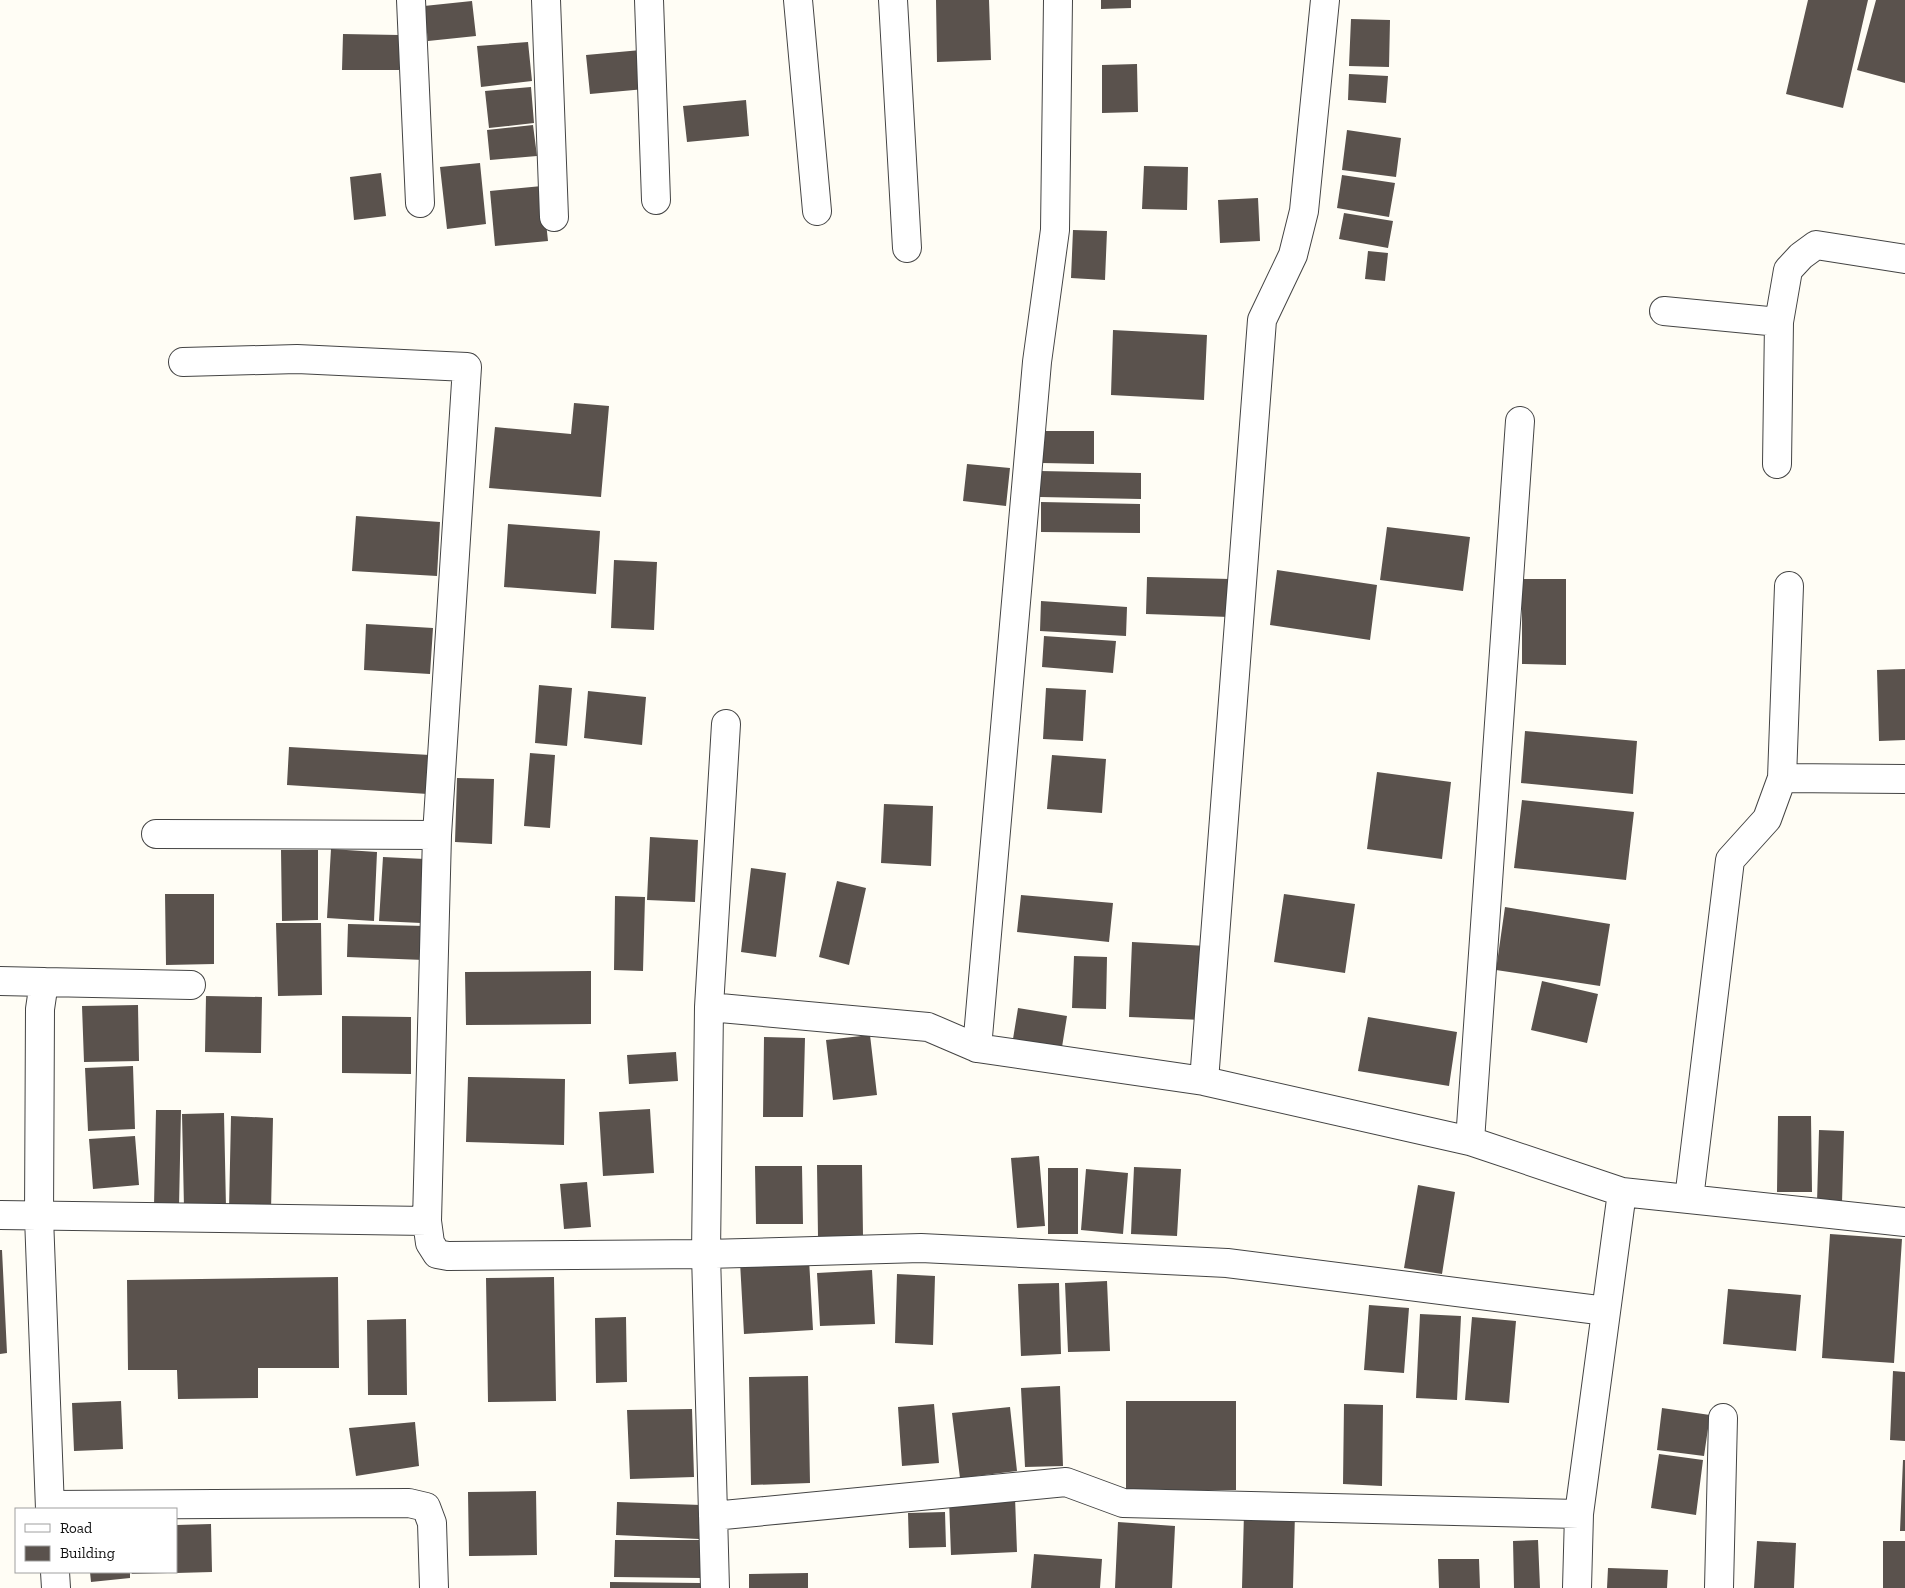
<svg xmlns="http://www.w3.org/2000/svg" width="1905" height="1588" font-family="'Zilla Slab',serif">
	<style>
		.building { fill: #5a524d }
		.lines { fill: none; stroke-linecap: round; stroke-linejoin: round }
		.minor-casing { stroke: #444; stroke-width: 30 }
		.minor { stroke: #fff; stroke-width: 28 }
	</style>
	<rect width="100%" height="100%" fill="#fffdf5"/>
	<path class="building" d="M936 0H989L991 60 937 62Z
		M1101 0H1131V8L1101 9Z
		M1808 0H1868L1843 108 1786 94Z
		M1876 0H1905V83L1857 70Z
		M472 1 476 36 428 41 424 6Z
		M1351 19 1390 20 1389 67 1349 66Z
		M343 34 399 35V70H342Z
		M528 42 532 81 481 87 477 46Z
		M641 50 645 89 590 94 586 55Z
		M1137 64 1138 112 1102 113V65Z
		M1349 74 1388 76 1386 103 1348 100Z
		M531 87 534 123 489 128 485 91Z
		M746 100 749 136 687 142 683 106Z
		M533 125 537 156 490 160 487 130Z
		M1347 130 1401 138 1396 177 1342 170Z
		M480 163 486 224 447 229 440 167Z
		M1144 166 1188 167 1187 210 1142 209Z
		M381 173 386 216 354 220 350 177Z
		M1342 175 1395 183 1389 217 1337 208Z
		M542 186 548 241 495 246 490 191Z
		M1258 198 1260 241 1220 243 1218 200Z
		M1344 213 1393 221 1388 248 1339 239Z
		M1073 230 1107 231 1105 280 1071 278Z
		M1368 251 1388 253 1385 281 1365 279Z
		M1113 330 1207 335 1204 400 1111 395Z
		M574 403 609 406 601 497 489 488 495 427 571 434Z
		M1041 431H1094V464L1042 463Z
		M967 464 1010 468 1006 506 963 501Z
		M1040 471 1141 473V499L1040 497Z
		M1041 502 1140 504V533L1041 532Z
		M356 516 440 522 437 576 352 571Z
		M508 524 600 531 596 594 504 587Z
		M1387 527 1470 537 1463 591 1380 580Z
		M614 560 657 562 654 630 611 628Z
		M1277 570 1377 585 1370 640 1270 625Z
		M1147 577 1230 579 1229 617 1146 614Z
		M1522 579H1566V665L1522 664Z
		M1041 601 1127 607 1126 636 1040 631Z
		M366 624 433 628 430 674 364 670Z
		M1044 636 1116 641 1113 673 1042 667Z
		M1905 669V740L1879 741 1877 670Z
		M539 685 572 688 567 746 535 743Z
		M1046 688 1086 690 1083 741 1043 739Z
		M588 691 646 697 642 745 584 738Z
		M1525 731 1637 741 1633 794 1521 783Z
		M289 747 430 755 428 794 287 785Z
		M530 753 555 755 550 828 524 826Z
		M1052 755 1106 759 1102 813 1047 809Z
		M1377 772 1451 782 1442 859 1367 849Z
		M457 778 494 779 492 844 455 842Z
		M1522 800 1634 812 1626 880 1514 868Z
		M884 804 933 806 931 866 881 863Z
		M650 837 698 840 695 902 647 900Z
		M331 849 377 852 374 921 327 918Z
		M281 850H318V920L282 921Z
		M383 857 425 859 421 923 379 921Z
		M751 868 786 873 776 957 741 952Z
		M837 881 866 888 849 965 819 957Z
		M165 894H214V964L166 965Z
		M1284 894 1355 904 1345 973 1274 962Z
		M1021 895 1113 903 1109 942 1017 932Z
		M615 896 645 897 643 971 614 970Z
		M1505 907 1610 924 1600 986 1496 970Z
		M276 923H321L322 995 278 996Z
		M348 924 425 926 424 960 347 957Z
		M1132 942 1207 946 1203 1020 1129 1017Z
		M1074 956 1107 957 1106 1009 1072 1008Z
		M591 971V1024L466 1025 465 972Z
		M1542 981 1598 994 1587 1043 1531 1030Z
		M206 996 262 997 261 1053 205 1052Z
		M138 1005 139 1061 84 1062 82 1006Z
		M1018 1008 1067 1016 1062 1047 1013 1039Z
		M342 1016 411 1017V1074L342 1073Z
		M1368 1017 1457 1032 1449 1086 1358 1071Z
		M870 1035 877 1095 833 1100 826 1040Z
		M764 1037 805 1038 803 1117H763Z
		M676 1052 678 1081 629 1084 627 1055Z
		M133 1066 135 1129 88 1131 85 1068Z
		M468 1077 565 1079 564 1145 466 1142Z
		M650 1109 654 1173 603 1176 599 1112Z
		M156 1110H181L179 1207 154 1206Z
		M224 1113 226 1208H184L182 1114Z
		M231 1116 273 1118 271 1211 229 1210Z
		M1778 1116H1811L1812 1192H1777Z
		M1819 1130 1844 1131 1842 1203H1817Z
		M135 1136 139 1185 93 1189 89 1139Z
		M1039 1156 1045 1226 1017 1228 1011 1158Z
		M817 1165H862L863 1236 818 1237Z
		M755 1166H802L803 1224H756Z
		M1134 1167 1181 1169 1177 1236 1131 1234Z
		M1048 1168H1078V1234H1048Z
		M1086 1169 1128 1173 1123 1234 1081 1230Z
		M587 1182 591 1227 564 1229 560 1184Z
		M1418 1185 1455 1192 1442 1274 1404 1268Z
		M1830 1234 1902 1239 1894 1363 1822 1358Z
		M0 1250H2L7 1353 0 1354Z
		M809 1259 813 1330 744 1334 740 1262Z
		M872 1270 875 1324 820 1326 817 1273Z
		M897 1274 935 1276 933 1345 895 1343Z
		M338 1277 339 1368H258V1398L178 1399 177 1370H128L127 1280Z
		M554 1277 556 1401 488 1402 486 1278Z
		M1107 1281 1110 1351 1068 1352 1065 1283Z
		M1059 1283 1061 1354 1021 1356 1018 1284Z
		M1728 1289 1801 1295 1796 1351 1723 1344Z
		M1369 1305 1409 1308 1404 1373 1364 1370Z
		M1420 1314 1461 1316 1457 1400 1416 1398Z
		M626 1317 627 1382 596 1383 595 1318Z
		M1472 1317 1516 1321 1509 1403 1465 1400Z
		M406 1319 407 1395H368L367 1320Z
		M1893 1371 1905 1372V1441L1890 1440Z
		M808 1376 810 1483 751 1485 749 1377Z
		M1060 1386 1063 1466 1025 1467 1021 1388Z
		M121 1401 123 1449 74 1451 72 1403Z
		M1126 1401H1236V1490H1126Z
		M934 1404 939 1463 902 1466 898 1407Z
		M1344 1404 1383 1405 1382 1486 1343 1484Z
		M1010 1407 1017 1471 960 1478 952 1413Z
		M1662 1408 1710 1415 1704 1456 1657 1450Z
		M692 1409 694 1477 630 1479 627 1410Z
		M415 1422 419 1466 356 1476 349 1428Z
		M1659 1454 1703 1460 1696 1515 1651 1508Z
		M1903 1460H1905V1531H1900Z
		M536 1491 537 1555 469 1556 468 1492Z
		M1015 1497 1017 1552 951 1555 949 1499Z
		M617 1502 701 1505 699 1539 616 1535Z
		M945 1512 946 1547 909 1548 908 1513Z
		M1244 1513 1295 1514 1293 1588H1242Z
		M1118 1522 1175 1526 1172 1588H1115Z
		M211 1524 212 1572 176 1573V1525Z
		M615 1540H701V1578L614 1577Z
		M1538 1540 1540 1588H1514L1513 1541Z
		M1757 1541 1796 1543 1794 1588H1754Z
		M1883 1541H1905V1588H1883Z
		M1034 1554 1102 1559 1100 1588H1031Z
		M1438 1559H1479L1480 1588H1439Z
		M1608 1568 1668 1570 1667 1588H1607Z
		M90 1572H130V1578L91 1582Z
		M131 1572H168V1573L132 1574Z
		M808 1573V1588H749V1574Z
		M610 1582 700 1583V1588H610Z"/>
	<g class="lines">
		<g class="minor-casing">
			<path id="minor" d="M411 0 420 203
				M546 0 554 217
				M649 0 656 200
				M798 0 817 211
				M893 0 907 248
				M1664 311 1779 322
				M183 362 297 359 467 367 437 835 427 1221 430 1243 437 1254 448 1256 706 1254 921 1248 1227 1263 1606 1311
				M1777 464 1779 322 1788 270 1801 256 1816 245 1905 259
				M1782 778 1905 779
				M156 834 437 835
				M0 981 44 982 40 1009 39 1217 50 1509
				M44 982 191 985
				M709 1007 928 1027 977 1048 1204 1081 1470 1141 1622 1192 1905 1222
				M977 1048 1037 362 1055 230 1058 0
				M1204 1081 1262 320 1293 255 1304 211 1325 0
				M1470 1141 1520 421
				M1689 1199 1730 860 1767 819 1782 778 1789 586
				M0 1215 427 1221
				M50 1505 409 1503 426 1507 432 1523 434 1588
				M713 1516 1066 1482 1123 1503 1579 1514
				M55 1572 56 1588
				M715 1588 706 1254 709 1007 726 724
				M1577 1588 1579 1514 1622 1192
				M1719 1588 1723 1418"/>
		</g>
		<use href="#minor" class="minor"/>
	</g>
	<rect x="15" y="1508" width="162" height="65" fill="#ffffff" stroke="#a0a0a0"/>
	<rect x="25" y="1524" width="25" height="8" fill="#ffffff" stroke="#a0a0a0"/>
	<text x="60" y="1533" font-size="15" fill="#111111">Road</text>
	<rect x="25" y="1546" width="25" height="15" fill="#5a524d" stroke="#a0a0a0"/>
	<text x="60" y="1558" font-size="15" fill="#111111">Building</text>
</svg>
